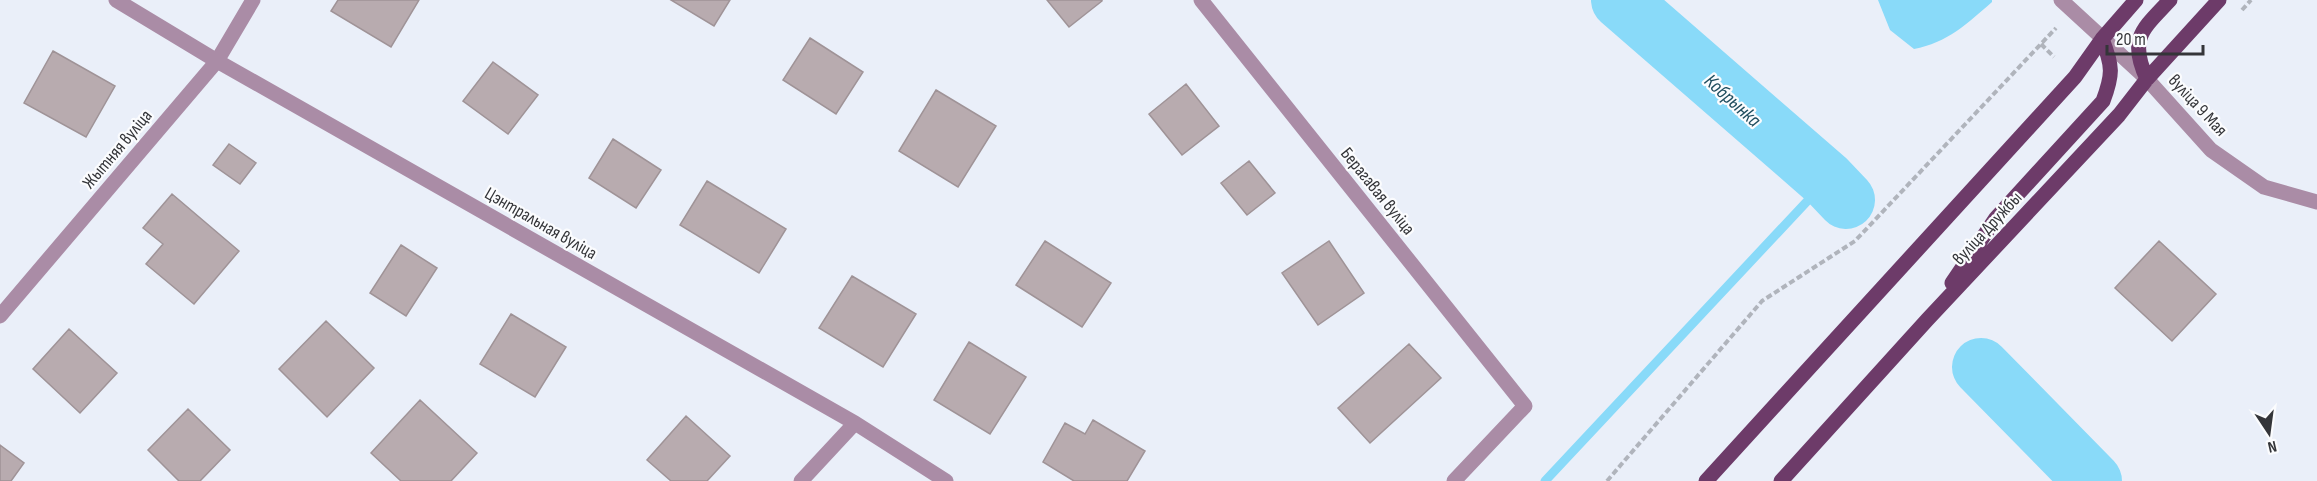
<svg xmlns="http://www.w3.org/2000/svg" width="2317" height="481" font-family="'Sofia Sans Condensed',sans-serif">
	<style>
		.water { fill: #89daf9 }
		.lines { fill: none; stroke-linecap: round; stroke-linejoin: round }
		.stream { stroke: #89daf9; stroke-width: 9 }
		.river { stroke: #89daf9; stroke-width: 58 }
		.building { fill: #b8abaf; stroke: #9f9397; stroke-width: 1.5 }
		.path { stroke: #b0b4bc; stroke-width: 4; stroke-dasharray: 6 3; stroke-linecap: butt }
		.minor { stroke: #aa8ca6; stroke-width: 15 }
		.major { stroke: #6d3b69; stroke-width: 15 }
		.labels { text-anchor: middle; stroke-width: 4.5; stroke-linejoin: round; paint-order: stroke }
		.street-label { font-size: 18px; fill: #343539; stroke: #fbfcfe }
		.water-label { font-size: 20px; font-style: italic; fill: #204e5f; stroke: #fbfcfe }
	</style>
	<rect width="100%" height="100%" fill="#eaeff9"/>
	<path class="water" d="M1878 0H1992V2C1968 23 1947 43 1914 49L1890 30Z"/>
	<g class="lines">
		<path class="stream" d="M1545 481 1827 180"/>
		<path class="river" d="M1620 0 1827 180 1846 200
			M1981 367 2093 481"/>
	</g>
	<path class="building" d="M338 0H419L391 47 331 11Z
		M671 0H730L714 26Z
		M1047 0H1102V1L1069 27Z
		M810 38 863 72 836 114 783 80Z
		M53 51 115 86 86 137 24 103Z
		M493 62 538 95 508 134 463 101Z
		M1186 84 1219 126 1182 155 1149 114Z
		M936 90 996 126 958 187 899 151Z
		M613 139 661 170 636 208 589 178Z
		M229 144 256 163 240 184 213 165Z
		M1249 161 1275 193 1247 215 1221 183Z
		M707 181 786 229 759 273 680 225Z
		M172 194 239 251 194 304 146 264 163 244 143 228Z
		M1045 241 1111 283 1082 327 1016 285Z
		M1329 241 1364 293 1318 325 1282 273Z
		M2159 241 2216 294 2172 341 2115 288Z
		M401 245 437 268 406 316 370 293Z
		M852 276 916 314 883 367 819 328Z
		M511 314 566 347 535 397 480 364Z
		M326 321 374 368 327 417 279 369Z
		M69 329 117 373 80 413 33 369Z
		M969 342 1026 377 990 434 934 400Z
		M1409 344 1441 378 1370 443 1338 408Z
		M420 400 477 453 451 481H401L371 453Z
		M188 409 230 450 200 481H179L148 450Z
		M686 416 730 456 707 481H671L647 460Z
		M1093 420 1145 451 1127 481H1074L1043 462 1065 423 1085 434Z
		M0 445 24 463 11 481H0Z"/>
	<g class="lines">
		<path class="path" d="M2242 10 2251 0
			M2041 44 2054 57
			M1607 481 1762 301 1855 241 2056 28"/>
		<path class="minor" d="M116 0 217 61 855 423 946 481
			M1201 0 1525 406 1454 481
			M2061 0 2147 79 2211 150 2264 187 2317 202
			M0 316 217 61 253 0
			M801 481 855 423"/>
		<path class="major" d="M2147 79C2128 38 2143 29 2170 0
			M1952 283 1996 218 2103 101C2113 75 2113 66 2102 39
			M1706 481 2075 77 2102 39 2136 0
			M1781 481 1927 320 2119 115 2147 79 2219 0"/>
	</g>
	<g class="labels">
		<g class="street-label">
			<text transform="translate(2198 105) rotate(47)" y="6">вуліца 9 Мая</text>
			<text transform="translate(117 149) rotate(-50)" y="6">Жытняя вуліца</text>
			<text transform="translate(1378 191) rotate(51)" y="6">Берагавая вуліца</text>
			<text transform="translate(541 223) rotate(30)" y="6">Цэнтральная вуліца</text>
			<text transform="translate(1987 228) rotate(-47)" y="6">вуліца Дружбы</text>
		</g>
		<g class="water-label">
			<text transform="translate(1733 100) rotate(42)" y="7">Кобрынка</text>
		</g>
	</g>
	<g transform="translate(2269 433) rotate(167)" stroke="#fbfcfe" stroke-width="4.5" paint-order="stroke">
	<path d="M0-4.5L10 22L0 15L-10 22Z" fill="#343539"/>
	<text y="-9" font-size="16" font-weight="bold" text-anchor="middle" fill="#343539">N</text>
	</g>
	<path d="M2107 45v9h96v-9" fill="none" stroke="#343539" stroke-width="3"/>
	<text x="2116" y="45" font-size="18" fill="#343539" stroke="#fbfcfe" stroke-width="4.5" paint-order="stroke">20 m</text>
</svg>
